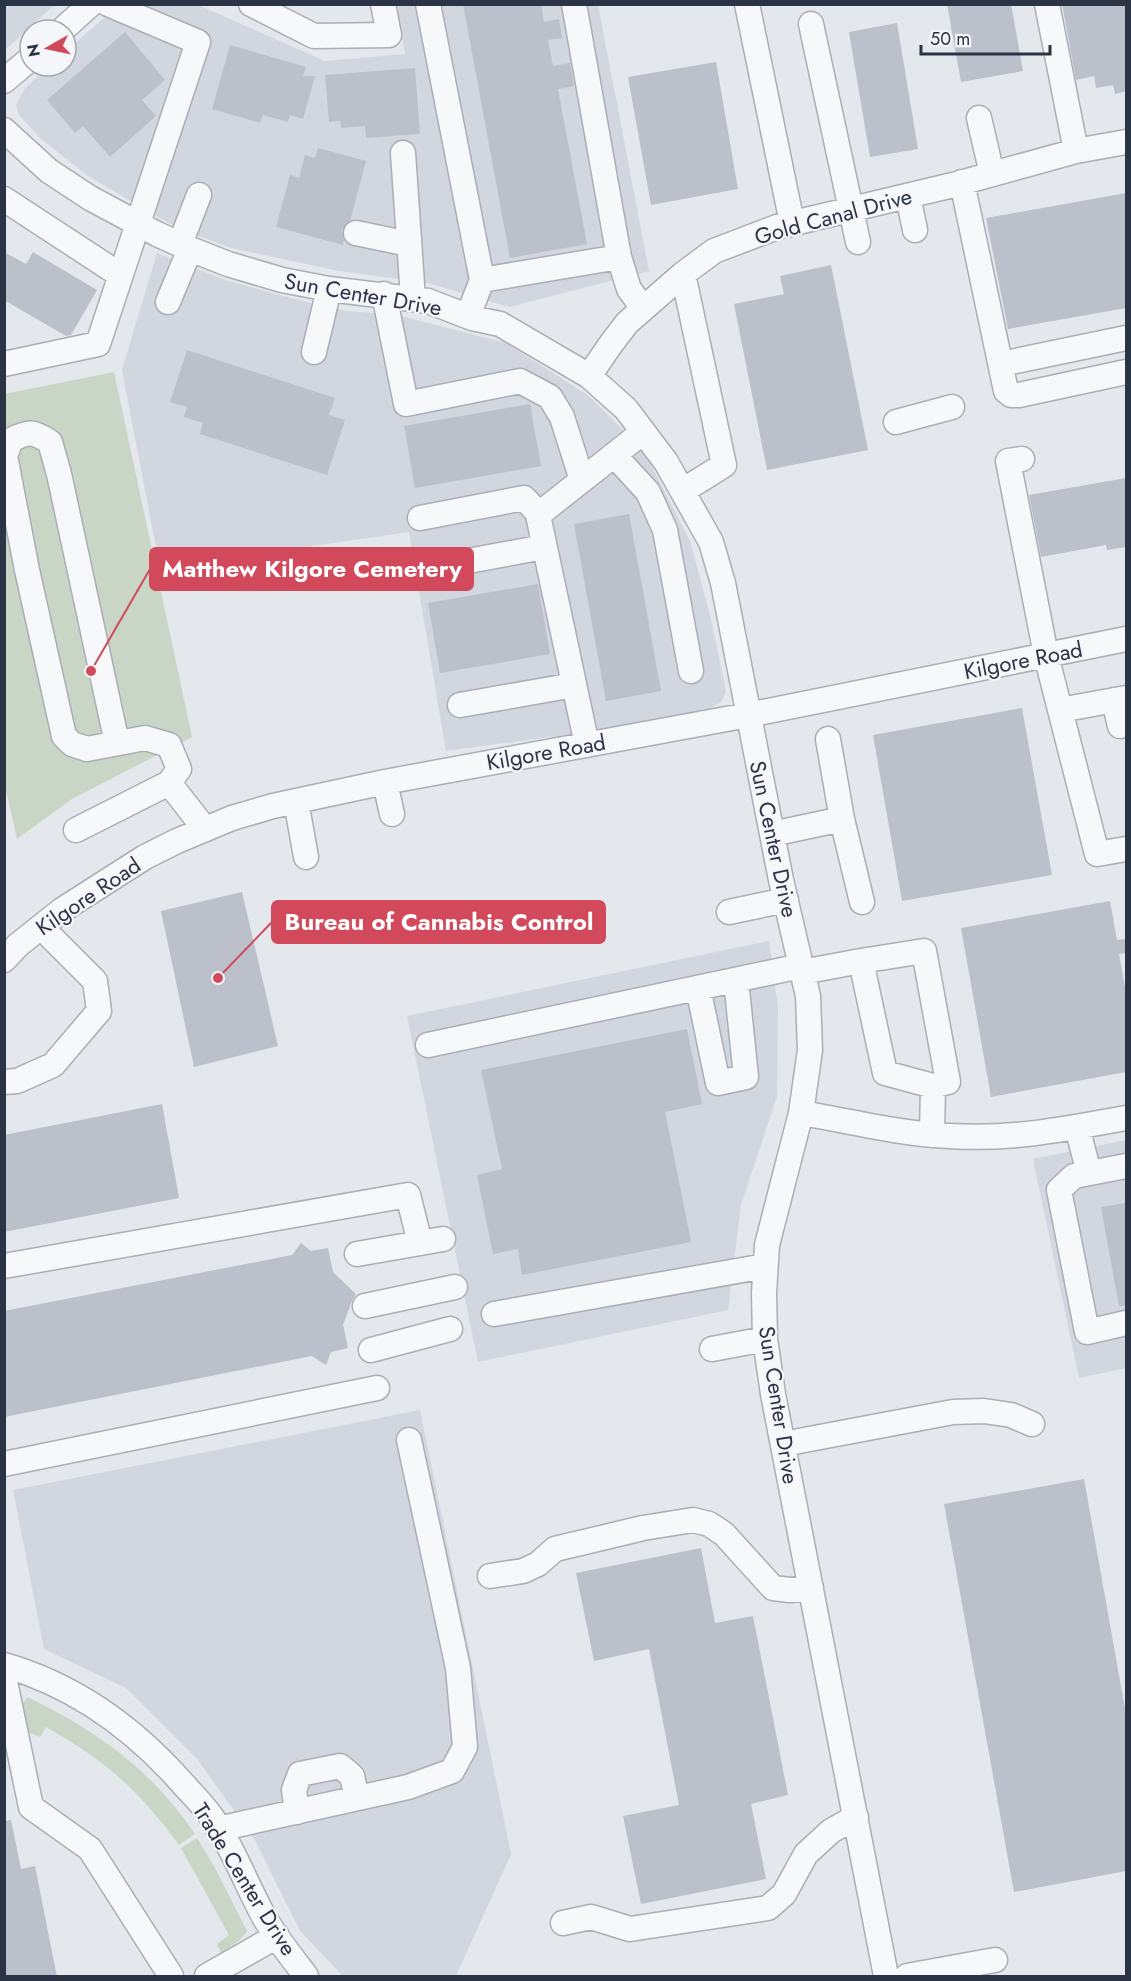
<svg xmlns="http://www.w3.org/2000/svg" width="1131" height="1981" font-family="Jost,sans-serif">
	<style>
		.built { fill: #d2d6de }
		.green { fill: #c9d6c5 }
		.building { fill: #bbc0ca }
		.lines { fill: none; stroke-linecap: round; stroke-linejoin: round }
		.minor-casing { stroke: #a9aeb7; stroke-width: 27 }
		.minor { stroke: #f7f8fa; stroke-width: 24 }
		.labels { text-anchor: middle; stroke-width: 4.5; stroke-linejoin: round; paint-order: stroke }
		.street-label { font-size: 22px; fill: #2b3445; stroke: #f4f6f9 }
		.leader { fill: none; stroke: #d1495b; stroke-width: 2 }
		.callout-dot { fill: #d1495b; stroke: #f4f6f9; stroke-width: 2 }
		.callout { fill: #d1495b; stroke: #d1495b; stroke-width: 2 }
		.callout-label { font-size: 24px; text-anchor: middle; font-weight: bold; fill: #fff }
	</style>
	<rect width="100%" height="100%" fill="#e4e7ec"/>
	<path class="built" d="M5 4H54V5L5 50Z
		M119 5H198L325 61 405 54 397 5H598L649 271 509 307 428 283 339 271 231 248 177 228 88 176 40 138 19 115 16 105 25 88 50 66H66V51Z
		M157 253 228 281 302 301 348 311 397 315 506 343 589 396 644 451 690 541 710 615 726 691 722 701 711 708 683 719 446 751 409 532 160 568 122 370Z
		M769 941 778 1009 777 1096 741 1205 728 1310 478 1362 407 1016Z
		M1126 1140V1368L1079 1378 1033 1159Z
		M420 1410 511 1854 456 1976H343L300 1931 255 1840 198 1760 126 1688 44 1649 13 1490Z"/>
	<path class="green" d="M114 372 192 737 72 799 17 839 4 781V394Z
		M28 1697C99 1733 149 1767 195 1834L179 1845C139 1790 105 1760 46 1727L40 1737 25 1731 21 1705Z
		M197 1838 215 1868 247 1931 239 1941 223 1952 221 1953 217 1944 229 1935 181 1848Z"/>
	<path class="building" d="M463 4H541L544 22 559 19 562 38 548 40 553 66 570 63 574 86 558 89 587 244 510 258Z
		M947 4H1011L1023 71 961 82Z
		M1062 4H1126V91L1115 94 1113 85 1096 88 1094 76 1076 80Z
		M897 23 918 149 870 157 849 32Z
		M125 32 165 80 142 100 156 116 110 157 83 126 75 133 47 100Z
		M230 45 306 67 303 76H315L303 119 290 115 288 122 263 115 260 123 212 109Z
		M716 62 738 189 651 205 628 77Z
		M415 68 420 134 366 138 365 126 341 128 340 121 329 122 325 75Z
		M318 148 366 161 350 221 342 230 344 240 343 245 276 227 290 175 299 178 305 155 315 158Z
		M1126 193V308L1008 329 986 218Z
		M4 252 26 264 33 252 97 290 71 335 66 336 4 300Z
		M831 265 868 450 767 470 734 304 784 294 780 276Z
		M187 350 335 398 329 415 345 420 327 475 200 434 203 423 184 417 187 407 170 402Z
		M530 404 541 466 415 488 404 426Z
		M1126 478V547L1107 550 1106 545 1041 557 1029 495Z
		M629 514 661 691 606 701 574 524Z
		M538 584 550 654 440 673 428 603Z
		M1022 708 1052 875 902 901 873 735Z
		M242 892 278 1046 194 1067 161 911Z
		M1110 901 1117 940 1126 939V953L1119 954 1126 993V1072L991 1097 961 928Z
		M687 1029 702 1104 665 1112 691 1242 522 1275 518 1249 493 1254 477 1175 502 1169 481 1070Z
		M162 1104 179 1198 4 1232V1135Z
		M1126 1203V1306H1119L1101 1207Z
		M301 1243 311 1251 328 1248 333 1272 356 1294 352 1301 343 1325 348 1348 331 1352 326 1365 312 1356 4 1417V1311L292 1255Z
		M1084 1479 1126 1714V1871L1014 1892 944 1504Z
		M701 1548 715 1623 753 1616 788 1795 751 1804 766 1879 641 1904 623 1816 679 1805 649 1649 594 1661 576 1573Z
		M11 1820 21 1869 35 1866 57 1977H4V1821Z"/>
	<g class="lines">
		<g class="minor-casing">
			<path id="minor" d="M251 4 314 36 389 35 383 4
				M428 4 482 280 468 316
				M574 4 619 257 629 289 643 308
				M747 4 792 223
				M1047 4 1076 151
				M811 24 858 242
				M62 30 91 4
				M4 81 30 59
				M979 118 992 174
				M4 130 49 171 90 198 157 234 190 249 228 264 282 280 329 289 428 301 472 318 500 324 589 376 626 409 666 462 711 542 723 583 781 880 808 996 810 1050 801 1113 767 1245 764 1293 765 1339 773 1394 886 1976
				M403 153 413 298
				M962 182 1006 391 1011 395H1019L1126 372
				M908 196 915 230
				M4 199 120 275
				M356 233 409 244
				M180 244 199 195
				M683 274 724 465 684 490
				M482 280 619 257
				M384 294 406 404 520 381 550 397 562 417 582 480
				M168 302 190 249
				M314 352 329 289
				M4 364 98 344 198 42 108 4
				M1001 364 1126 338
				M589 376 611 344 627 323 683 274 714 251 777 227 953 185 1076 151 1126 142
				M896 422 952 407
				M614 455 648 492 665 530 691 671
				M1022 459 1008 461 1046 655 1097 854 1126 849
				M420 518 524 498 539 514
				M430 568 544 547
				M1114 700 1120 726
				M460 705 574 685
				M1060 710 1126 698
				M117 743 59 474 50 442C33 431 29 431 11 440L5 456 27 570 64 736 72 744 87 749 145 738 169 745 179 769 169 783
				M587 745 538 515 643 432
				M385 782 392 814
				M296 801 306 857
				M842 819 862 902
				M76 830 169 783 205 829
				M772 834 842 819 828 739
				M729 912 786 900
				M4 960 18 945 62 910 145 857 177 841 232 818 273 806 385 782 748 715 1126 639
				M861 961 924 951 948 1082 933 1086
				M802 972 861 961 885 1073 933 1086 932 1135
				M698 988 718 1083 746 1077 736 980
				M428 1045 801 966
				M4 1082 17 1081 53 1065 99 1011 95 981 41 927
				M801 1113C850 1121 900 1134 950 1136 1012 1140 1066 1129 1126 1118
				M1077 1127 1089 1173
				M1126 1166 1074 1176 1059 1190 1087 1332 1126 1323
				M357 1254 443 1239
				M4 1266 408 1195 420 1243
				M365 1306 455 1287
				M494 1314 765 1266
				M712 1349 765 1339
				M371 1350 450 1329
				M783 1444 953 1412 984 1411 1011 1415 1032 1424
				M4 1464 377 1388
				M490 1576 523 1571 538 1564 555 1549 643 1528 693 1520 709 1524 724 1534 773 1588 790 1590 811 1588
				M4 1665C77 1686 135 1729 184 1785 193 1795 203 1805 211 1816 232 1846 245 1881 262 1913 274 1936 291 1956 306 1976
				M4 1677 31 1807 90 1849 171 1976
				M297 1812 294 1790 300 1774 340 1766 352 1776 357 1798
				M218 1829 408 1787 452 1771 465 1747 458 1668 409 1440
				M563 1923 591 1917 630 1929 768 1908 784 1894 806 1854 831 1831 856 1817
				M207 1976 277 1936
				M907 1976 995 1960"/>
		</g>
		<use href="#minor" class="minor"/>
	</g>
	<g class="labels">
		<g class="street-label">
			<text transform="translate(833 216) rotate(-15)" y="8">Gold Canal Drive</text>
			<text transform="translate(363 294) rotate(10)" y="8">Sun Center Drive</text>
			<text transform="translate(1023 660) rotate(-11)" y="8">Kilgore Road</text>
			<text transform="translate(546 752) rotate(-10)" y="8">Kilgore Road</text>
			<text transform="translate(774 839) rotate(78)" y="8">Sun Center Drive</text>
			<text transform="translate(88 896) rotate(-34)" y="8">Kilgore Road</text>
			<text transform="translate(779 1405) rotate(81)" y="8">Sun Center Drive</text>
			<text transform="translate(245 1879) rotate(58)" y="8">Trade Center Drive</text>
		</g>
	</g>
	<path class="leader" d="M91 671L150 569M218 978L272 922"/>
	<g class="callout-dot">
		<circle cx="91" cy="671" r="6"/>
		<circle cx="218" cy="978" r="6"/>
	</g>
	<g class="callout">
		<rect x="150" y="548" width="323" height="42" rx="6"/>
		<rect x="272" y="901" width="333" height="42" rx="6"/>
	</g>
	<g class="callout-label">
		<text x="312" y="577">Matthew Kilgore Cemetery</text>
		<text x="439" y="930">Bureau of Cannabis Control</text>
	</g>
	<rect width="1131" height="1981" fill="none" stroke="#2b3445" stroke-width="12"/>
	<g transform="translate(48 48) rotate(261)"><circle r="28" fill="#f4f6f9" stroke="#a4a8b1" stroke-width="1.5"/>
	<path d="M0-4.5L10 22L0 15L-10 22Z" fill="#d1495b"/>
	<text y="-9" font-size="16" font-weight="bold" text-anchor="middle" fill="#2b3445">N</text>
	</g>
	<path d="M921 45v9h129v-9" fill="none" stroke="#2b3445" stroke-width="3"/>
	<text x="930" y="45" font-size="18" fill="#2b3445" stroke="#f4f6f9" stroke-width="4.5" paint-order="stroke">50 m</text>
</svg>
